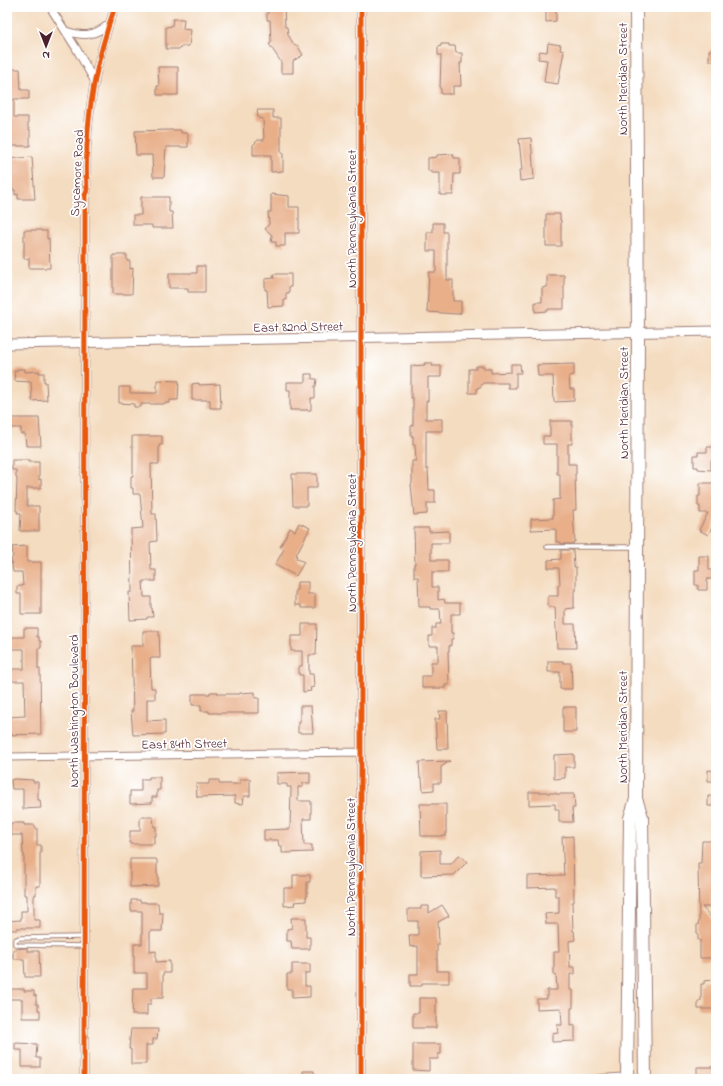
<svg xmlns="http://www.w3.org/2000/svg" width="723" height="1086" font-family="'Indie Flower',sans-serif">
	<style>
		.building { fill: #e8af89 }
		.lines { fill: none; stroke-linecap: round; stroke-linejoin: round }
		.service-casing { stroke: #9f7e76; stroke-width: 5.5 }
		.minor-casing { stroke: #9f7e76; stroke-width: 9 }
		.tertiary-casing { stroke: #9f7e76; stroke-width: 11 }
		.primary-casing { stroke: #9f7e76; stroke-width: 14 }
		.service { stroke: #fff; stroke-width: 3.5 }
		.minor { stroke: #fff; stroke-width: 7 }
		.tertiary { stroke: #fff; stroke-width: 9 }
		.primary { stroke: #fff; stroke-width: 12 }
		.cycleway-casing { stroke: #fff; stroke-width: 8 }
		.cycleway { stroke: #e8590c; stroke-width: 5 }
		.labels { text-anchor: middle; stroke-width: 3.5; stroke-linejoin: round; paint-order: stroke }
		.street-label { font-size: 13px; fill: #4a1f2b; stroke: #fff }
	</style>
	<rect width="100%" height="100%" fill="#fff"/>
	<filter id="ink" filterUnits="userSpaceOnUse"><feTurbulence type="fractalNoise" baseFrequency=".025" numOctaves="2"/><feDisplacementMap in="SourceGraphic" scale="8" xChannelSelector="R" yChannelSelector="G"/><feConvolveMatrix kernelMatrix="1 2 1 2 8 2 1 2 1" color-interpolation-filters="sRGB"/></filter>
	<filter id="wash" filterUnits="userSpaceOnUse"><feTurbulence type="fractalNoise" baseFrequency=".012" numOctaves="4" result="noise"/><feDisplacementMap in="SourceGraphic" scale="16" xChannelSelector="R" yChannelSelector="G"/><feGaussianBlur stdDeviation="0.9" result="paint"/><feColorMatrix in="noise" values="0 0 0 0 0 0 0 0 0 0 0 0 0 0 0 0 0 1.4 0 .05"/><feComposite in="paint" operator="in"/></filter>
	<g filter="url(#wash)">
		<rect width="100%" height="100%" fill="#f4dcc0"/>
		<g id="blocks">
			<path class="building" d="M276 7H284L285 27H287L288 35 295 46 297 45 303 55 293 61V73H281V62L269 44 271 43 270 20H267V13H268V10H277Z
				M546 7H556V21L546 22Z
				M173 19H184L183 29 191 30 189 46H181L180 49H166V27L172 26Z
				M548 43 561 45 560 50 564 51 558 84 544 82 547 60 538 59 540 51 547 52Z
				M441 44H449V46H455L456 53H462V63H460L461 86H453V94H441V89H440L441 55H438V47L441 46Z
				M709 50H716V61H709Z
				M158 67H178V95H157V86H159Z
				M7 69H20L21 90H29V99H14V117H28V129H30V146H7Z
				M257 110H273V118H281V153H283V171L271 172V155H253V145L258 140H264L263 119 258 118Z
				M169 130H181V133H188V147H166L164 177H153L152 155H136L135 131Z
				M531 138 534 179 520 181 519 170H522L519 139Z
				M453 154 454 158H460V174H454L453 195H440V173H431V171H428V158L437 157V155Z
				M32 157 35 199H18V194L15 195V190H12L11 174H7V159Z
				M271 194 289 196V207H299V233H285V246H276V242H271L272 235 265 229 269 224 268 212H271Z
				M141 197H169V212H172L173 228H152V225H133V215H141Z
				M546 214H560V220H561V246H546Z
				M433 223H443V232H447V280H453V301H461V313L457 314 427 312 429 272H436V251H427V232H433Z
				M24 230H41V231H47V239L49 238 50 268H29V258L24 259Z
				M113 255H127V261H130V269L133 268 132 294H113Z
				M197 266H205V292H188V288H169V273H197Z
				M273 274H291V287H289V293H286V300H284V306L268 307 267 290H265V279L274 278Z
				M547 275H564V309H548V311L535 312V302H542V288L547 287Z
				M424 363H432V366H441V377H428V401H426V419H442V431H426V469H428L429 490H435V503H427V514L414 515 411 484H412V461H416L415 445H413V436H411V426H413V398H411V366L425 365Z
				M511 364H520L521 373H516V388H508V383H483L480 387 477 388V393H469V369H476V366H484V369H491V373L511 372Z
				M574 364V375L569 376 570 389H574V401L554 402 553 376H538L537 365Z
				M17 369H25V372L39 371V373H44V382H46L47 400 32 401 31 382 15 381 14 371H17Z
				M305 374H312V379H317L316 386H315V398H311V410H290V390H287V382H305Z
				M157 380 179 381 178 400H170V403H164V404H141V407H134V404L119 403V387H130V393H157Z
				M199 383V385L220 384 221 408H210V400H192V384Z
				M11 418H39L41 446H26L25 434H21V428H11Z
				M550 421H572V444H568V464H576V474H575L576 510H573L575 542H573V544H561V542H556V529L531 530V519L553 518V500L560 499V474H557V444H543V436H550Z
				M132 436H162V445H159V464H151L152 514H156L157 541 150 542 151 570H156V581H143L144 597H151V608H152L153 617H147V619L130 620 129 592H132L131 529 143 528 140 494H133V488H131V476H133V447H132Z
				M707 447H716V460H711V470L698 469V467H694V455H698V452H707Z
				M12 460H28V462H39V480L41 479V488H27V506H39V531H20L21 513H17L18 511H16L17 478H16V470H12Z
				M292 474H317V488H307V506H293Z
				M700 483H716V520L708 535 699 530 708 513H700V506H698V496H700Z
				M299 523 310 528 296 555 297 556 296 558 304 562 296 576 275 565 284 549 280 547 290 528 295 531Z
				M414 528H429V532L449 531V543H431V560H448V572H432V587H438V600L444 599 445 603H460V614H451V633H453V639H451V646H449V651H448L449 685H445V688H422V676H431V662H438V646H429V636H432V628H436V624H441L440 609H430V607H419L418 577H414V564H415Z
				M27 546V562H41V614H21V594H17V586H23L22 572H13L11 559 13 557 12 547Z
				M561 550H573L574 567H576V591H574V608L565 609V624H575L576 648H557L555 607H548V596H558V585H560L559 568H548V560L561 559Z
				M699 556H709V570H712V579H707V590H698V585H695V570H699Z
				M297 582H308V594H315V608H301V605H295V590H297Z
				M302 624H317L316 655H309V674H313L314 687 310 688 311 691 303 692V675H299V666H302V651H291V636H302Z
				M24 628H37V637H39V641H41V648H38V669H40L41 734 7 735V717L25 716 24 681H9V669H24V649H9V637H24Z
				M143 631H159L160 658H152L150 659 151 688H155V699H147V721L165 720V734L133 735 131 711H133L131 646H143Z
				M548 661H563V663H571L572 689H560V672H548Z
				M210 692H218V694H240V693L255 692V698H259V713H209V711H201V705H192V694H210Z
				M300 706H311L313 733H298V721H300Z
				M563 707H576V732H563Z
				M439 711H447L448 749H437L435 719H440Z
				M574 754V767H565V778L554 779V755Z
				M450 761 441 767V783H434V790L423 791 422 778H420L419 762Z
				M708 770 716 771V781H708Z
				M310 772V783H303V787H298V801H311V819H303L304 845H312V852L282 853V846H279L278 840H264V830L290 829 291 787H287V784H277V773Z
				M149 777H160V790H157V797H152V803L130 804V791H141V779H149Z
				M14 779 33 780V782H38V800H40L41 808 23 809V789H12L11 780Z
				M240 779H250V796H244L243 804 235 803V796L197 797 196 784H209V780H219V784H240Z
				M529 792H547V793H556V794H574L575 808H572L573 822H559V809H555V804L529 805Z
				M708 796H716V806H708Z
				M420 804H446V836H421Z
				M140 817H153L154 827 156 826V836H154V844H130V831H140Z
				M11 823H24V825H35V828H37V845H41V853H40V886H36V895H34V920H40V928H17V930H7V921L21 920V911H27V895H24V854H23L22 835H10Z
				M573 836 574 902H572L573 931H574L575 940 569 941 570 967H575V974H570V990H573V1008H571V1026L575 1025V1041L552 1042V1034L558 1033 557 1025H562L561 1008 537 1009V999H547V990H557L556 974 554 975V952H559L558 924H546L545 914 559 913V896H555V887L527 888V876L564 875 562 837Z
				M702 841H713V855H716L715 891H711V907H702L716 923 711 928V950H716V958H700V940H698V933H697V925H698L699 920 698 863H701Z
				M440 850V864H451L459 855 467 862 454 875 421 876V851Z
				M130 859H156L157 860V874H158V886L130 887Z
				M293 875H310V882H307V897H306V901L294 902 295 905 284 906V888H293Z
				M131 900H140V902H146V903H158L159 913H163L162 931H150V952L156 951V962L170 961V973H163V998H151V1004H147V1015H132L133 988H147V973H134V944H142V911H131Z
				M442 905 449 916 438 922 439 944V945H437V971H449V983H422V986H410V974H418V946L410 947 409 935H418V921H408V909H421V906H429V913Z
				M291 918H306V937H310V949H292L291 941H287V929L292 928Z
				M27 948V951H39L40 977H25L24 959H13V950L14 949Z
				M292 964H310V973H305V986H310V997L292 998V989H287V974H292Z
				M715 980V990H713L714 1009H698V1001H701V984H704V981Z
				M8 989H24V991H34V996L36 995V1004H38V1010H40V1018H22V999H8Z
				M419 998H436V1028H413V1013H419Z
				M131 1029H158L157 1039H153V1045H146V1064H131V1049H129Z
				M15 1043 37 1044 36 1058H40V1067H22V1050H15Z
				M413 1044H441V1054H438V1059H429V1071L413 1070Z
				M697 1067H716V1079H697Z
				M303 1071H314V1079H303Z"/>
		</g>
	</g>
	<g filter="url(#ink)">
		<use href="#blocks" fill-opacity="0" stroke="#9f7e76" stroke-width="1"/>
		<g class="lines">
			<g class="service-casing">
				<path id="service" d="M547 547H635
					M84 937 19 938 15 940V944L18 945 84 946
					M597 1079 598 1077 626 1075"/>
			</g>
			<g class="minor-casing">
				<path id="minor" d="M50 7 76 48 95 82
					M66 31C84 37 94 36 109 24
					M7 757 361 752
					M84 1079 85 195 87 191C84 129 94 65 115 7
					M361 1079V7"/>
			</g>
			<g class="tertiary-casing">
				<path id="tertiary" d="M7 344 716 331"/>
			</g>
			<g class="primary-casing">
				<path id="primary" d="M636 799 642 817 645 1079
					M627 1079 630 818 636 799V791L638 333 636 7"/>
			</g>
			<use href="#service" class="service"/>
			<use href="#minor" class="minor"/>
			<use href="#tertiary" class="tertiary"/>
			<use href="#primary" class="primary"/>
			<g class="cycleway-casing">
				<path id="cycleway" d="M84 1079 85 195 87 191C84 129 94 65 115 7
					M361 1079V7"/>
			</g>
			<use href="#cycleway" class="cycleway"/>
		</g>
	</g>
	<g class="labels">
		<g class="street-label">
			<text transform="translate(622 79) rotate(-90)" y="5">North Meridian Street</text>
			<text transform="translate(76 173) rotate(-87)" y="5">Sycamore Road</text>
			<text transform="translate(351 219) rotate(-90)" y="5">North Pennsylvania Street</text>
			<text transform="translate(298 326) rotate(-1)" y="5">East 82nd Street</text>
			<text transform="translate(623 403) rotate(-90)" y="5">North Meridian Street</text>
			<text transform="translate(351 543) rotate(-90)" y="5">North Pennsylvania Street</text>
			<text transform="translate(73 711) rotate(-90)" y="5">North Washington Boulevard</text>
			<text transform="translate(622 727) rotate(-90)" y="5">North Meridian Street</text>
			<text transform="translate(184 743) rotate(-1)" y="5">East 84th Street</text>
			<text transform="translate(350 867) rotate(-90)" y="5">North Pennsylvania Street</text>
		</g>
	</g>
	<rect width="723" height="1086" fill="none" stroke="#fff" stroke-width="24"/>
	<g transform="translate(46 46) rotate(180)" stroke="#ffffff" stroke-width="3" paint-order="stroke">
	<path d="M0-3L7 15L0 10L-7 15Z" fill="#4a1f2b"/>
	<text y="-6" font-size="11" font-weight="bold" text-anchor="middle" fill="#4a1f2b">N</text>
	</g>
</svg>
